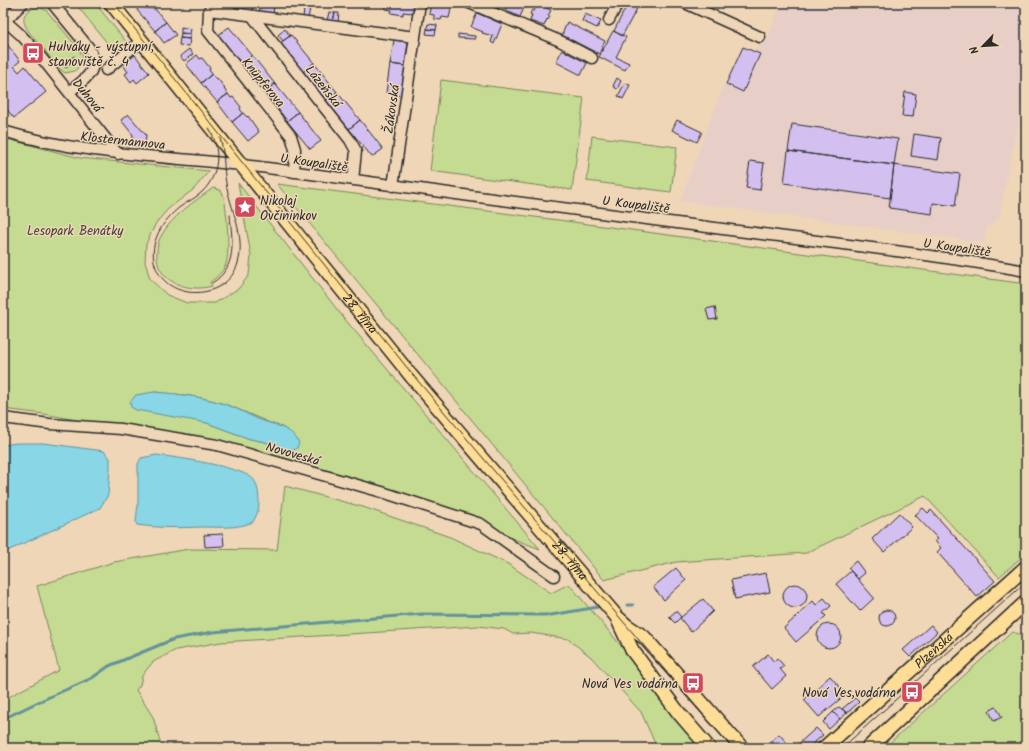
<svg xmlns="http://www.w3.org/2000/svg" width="1029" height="751" font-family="Kalam,sans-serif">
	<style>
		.built { fill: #e7cfc8 }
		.green { fill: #c5db91; stroke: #78835e; fill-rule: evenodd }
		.water { fill: #88d6e6; stroke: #63929b }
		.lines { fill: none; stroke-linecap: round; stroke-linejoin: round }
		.stream { stroke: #63929b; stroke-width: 3 }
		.building { fill: #d3c0f1; stroke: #2b2b2b }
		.minor-casing { stroke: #2b2b2b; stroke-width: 13 }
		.major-casing { stroke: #2b2b2b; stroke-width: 16 }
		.minor { stroke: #efd6b7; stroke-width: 10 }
		.major { stroke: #fedd96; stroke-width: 13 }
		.tram { stroke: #2b2b2b; stroke-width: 1 }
		.labels { text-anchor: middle; stroke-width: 3; stroke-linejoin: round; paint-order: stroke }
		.poi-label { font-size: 13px; fill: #2b2b2b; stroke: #efd6b7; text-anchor: start }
		.street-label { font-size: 13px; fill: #2b2b2b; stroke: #efd6b7 }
		.park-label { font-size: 13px; fill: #42453a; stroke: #efd6b7 }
	</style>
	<rect width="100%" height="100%" fill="#efd6b7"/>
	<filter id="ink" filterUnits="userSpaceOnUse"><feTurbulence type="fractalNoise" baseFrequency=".025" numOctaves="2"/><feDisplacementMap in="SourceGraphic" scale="8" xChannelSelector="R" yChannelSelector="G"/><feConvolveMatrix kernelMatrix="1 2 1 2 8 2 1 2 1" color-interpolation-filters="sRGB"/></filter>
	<g filter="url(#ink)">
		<path class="built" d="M781 3H1026V107H1021L999 218 986 229 985 243 680 201 723 86 768 37Z"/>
		<path class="green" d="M75 3H95L128 44 116 54Z
			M38 7 46 10 78 48 83 57 81 64 75 71 65 73C62 70 58 68 55 65 51 60 48 54 44 49 33 37 8 14 38 7Z
			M441 80 584 98 572 190 430 171Z
			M592 136 677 147 671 192 587 181Z
			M3 138 80 158 209 171 194 189 168 209 156 223 146 244 145 262 150 279 167 295 187 303H215L239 288 249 275 251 255 238 183 343 317 540 549 381 489 219 446 44 414 3 409ZM154 392C180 394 206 397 230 406 248 413 266 422 284 428L283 449 265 442 250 439 207 423 191 419Z
			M277 184 566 221 1026 284V553L999 577 925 496 806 553 676 562 604 580Z
			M213 188 220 190C222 193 224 195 224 198 227 209 230 253 226 264 223 272 217 277 210 282L212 286C189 293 154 282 157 252 157 248 158 242 160 238 171 216 194 202 213 188Z
			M285 486 363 507 450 537 508 564 551 593 569 584 613 636 701 748H657L641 712 591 657 568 639 531 633 513 634 504 629 478 626 221 642 176 650 153 662 147 669 142 676 140 685 136 690 153 717 162 748H3V700L59 670 37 586 114 562 189 549 277 550Z
			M1012 632 1026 636V748H884Z"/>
		<path class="water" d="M154 392C180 394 206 397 230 406 240 410 249 415 258 419 273 425 292 427 299 443L297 448 292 451 265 442 250 439 207 423 136 410 131 407 130 402 136 395Z
			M17 443H43L104 451 110 458V469L108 495 100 508 3 553V445Z
			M156 455C174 457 245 467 254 480 259 487 260 503 258 511 257 514 255 518 253 522 237 529 219 527 201 527 179 528 159 528 137 525L136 522 138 503V464L141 458Z"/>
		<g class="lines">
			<path class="stream" d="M627 605H633
				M3 719 36 703 92 678 109 666 174 639 213 632 421 614 551 615 604 606"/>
		</g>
		<path class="building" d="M245 3H253L252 12 244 11Z
			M385 3H414L413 13 403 12V15L391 13 392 10 385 9Z
			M431 3H442L452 5 449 18 442 17 441 20 434 19V15L429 14Z
			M486 3H505L502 10Z
			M508 3H526L520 17 505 10Z
			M628 3H640L622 36 614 31Z
			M261 4 274 6 273 15 259 13Z
			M537 4 551 10 548 16H550L548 20 547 19 544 26 530 21 532 15 530 14 532 10 534 11Z
			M139 7 155 9 166 22 155 31 137 10Z
			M304 8H310L308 19H303Z
			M329 12 335 13 333 21H327Z
			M335 13H339L338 22 333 21Z
			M477 13 502 24 494 44 491 42 493 36 482 33 483 32 471 27Z
			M585 14 601 21 597 28 582 21Z
			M166 22 176 35 164 43 155 31Z
			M567 22 605 41 599 54 562 35Z
			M428 24 437 25 436 30 427 29Z
			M181 27 191 29 190 34 181 33Z
			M229 27 252 55 242 64 218 35Z
			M285 29 290 36 283 41 278 35Z
			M427 29 436 30 435 35 426 34Z
			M613 31 626 37 616 57 629 63 625 70 599 57Z
			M181 33 190 34V39L180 38Z
			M458 34 475 36V39L458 38Z
			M291 35 314 63 303 72 280 43Z
			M180 38 190 39 189 46 179 45Z
			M3 39 20 61 14 66 19 72 25 66 46 92 14 118 3 105V70L9 66 3 59Z
			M394 40 408 42 405 66 390 64Z
			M743 47 760 54 743 92 726 84Z
			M189 49 193 54 184 61 180 56Z
			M562 50 587 63 581 75 556 62Z
			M135 55 149 73 137 83 134 79 131 82 125 74 128 72 123 65Z
			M197 55 200 59 202 58 210 68 209 70 212 74 201 83 186 64Z
			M252 55 275 84 265 92 242 64Z
			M74 56 76 60 66 68 63 65Z
			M314 63 337 92 326 100 303 72Z
			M390 64 405 66 401 96 386 93Z
			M212 74 216 79 217 78 225 88 224 89 228 94 217 102 201 83Z
			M617 78 621 81 617 89 613 86Z
			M625 83 630 85 623 99 618 96Z
			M275 84 298 112 287 121 265 92Z
			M337 92 360 120 349 129 326 100Z
			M905 92 916 94 913 117 902 116Z
			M228 94 231 98 233 97 241 107 240 109 243 113 232 122 217 102Z
			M298 112 321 141 310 149 287 121Z
			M243 113 247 117 248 116 259 132 248 141 232 122Z
			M128 114 146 135 145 147 132 146 133 135 121 120Z
			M360 120 383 149 372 157 349 129Z
			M677 120 702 132 697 142 672 130Z
			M792 124 898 139 894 165 788 151Z
			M914 134 941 138 938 160 911 156Z
			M788 151 894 165 890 198 784 183Z
			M750 161 764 163 760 190 746 188Z
			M894 165 960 174 955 206 933 203 932 214 889 208Z
			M715 307 717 319 709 320 706 309Z
			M923 508 928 513 931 510 995 581 977 597 937 552 941 548 935 541 938 539 915 515Z
			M899 513 912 527 884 552 872 539Z
			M223 534 224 546 205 547 204 535Z
			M856 561 865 573 858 579 848 568Z
			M676 568 686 580 664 600 653 587Z
			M851 571 874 598 860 611 836 584Z
			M766 573 770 592 735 599 731 580Z
			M783 596a12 12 0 1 1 24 0a12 12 0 1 1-24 0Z
			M824 598 831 606 823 613 826 616 796 642 784 628 813 601 816 605Z
			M703 599 713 611 691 632 680 618Z
			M879 618a8 8 0 1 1 16 0a8 8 0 1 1-16 0Z
			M676 611 681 617 675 623 669 617Z
			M817 636a12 12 0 1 1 24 0a12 12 0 1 1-24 0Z
			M931 625 937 632 910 657 903 650Z
			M768 654 774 662 777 658 784 666 780 669 786 676 772 689 753 667Z
			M830 676 846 694 819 717 804 700Z
			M855 698 859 702 847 713 842 709Z
			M839 707 847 713 840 719 833 712Z
			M996 707 1002 717 994 721 989 711Z
			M833 712 840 719 829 729 823 722Z
			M816 728 823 735 808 748H798L796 746Z
			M779 734 789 745 786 748H771L768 744Z"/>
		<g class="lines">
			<g class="minor-casing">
				<path id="minor" d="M52 3 89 48C101 71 85 79 69 92
					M469 3 560 41 592 58
					M685 3 760 37
					M252 16 350 140 356 151 353 180
					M3 19 21 35 40 56 118 154
					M609 20 618 3
					M5 21 23 3
					M106 70 141 41
					M3 131C93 158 183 156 275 169 429 191 584 211 738 231 834 243 930 254 1026 271
					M294 172 295 149 291 136 208 31 209 10 415 37
					M393 186 420 3
					M3 418 50 424 121 429 217 445 382 492 481 524 554 576"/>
			</g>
			<g class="major-casing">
				<g id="major">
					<path id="s1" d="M111 3 412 377 617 617 627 626 644 637 742 748"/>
					<path d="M618 620 632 650 678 712 709 748"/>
					<path id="s2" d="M824 748 1026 567"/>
					<path d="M868 748 1026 602"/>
				</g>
			</g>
			<use href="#minor" class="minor"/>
			<use href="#major" class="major"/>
			<g class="tram">
				<path id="s3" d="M114 3 413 375 522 504 732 748"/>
				<path d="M209 128C221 148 220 175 202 192 196 198 187 202 180 207 163 220 148 243 155 265 167 303 227 301 238 263 246 236 230 208 226 183 223 168 225 152 220 138"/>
				<path d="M212 283C238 267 232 241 230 215"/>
				<path d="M842 748 1026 582"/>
			</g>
		</g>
	</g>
	<defs>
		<g id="bus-square" transform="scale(1.15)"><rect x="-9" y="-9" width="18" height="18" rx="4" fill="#d1495b" stroke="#efd6b7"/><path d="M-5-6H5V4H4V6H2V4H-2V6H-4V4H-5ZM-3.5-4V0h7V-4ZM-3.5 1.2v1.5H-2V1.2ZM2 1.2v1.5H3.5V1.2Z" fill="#fff"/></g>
		<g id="sight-square" transform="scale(1.15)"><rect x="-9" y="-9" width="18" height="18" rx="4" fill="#d1495b" stroke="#efd6b7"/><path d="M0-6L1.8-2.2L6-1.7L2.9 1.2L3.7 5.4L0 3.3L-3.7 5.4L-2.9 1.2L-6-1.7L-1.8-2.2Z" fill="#fff"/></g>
	</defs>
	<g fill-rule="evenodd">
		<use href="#bus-square" x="33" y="53"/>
		<use href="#sight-square" x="245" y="207"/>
		<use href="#bus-square" x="693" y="683"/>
		<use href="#bus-square" x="912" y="692"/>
	</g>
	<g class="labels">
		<g class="poi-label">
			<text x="48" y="51">Hulváky - výstupní,<tspan x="48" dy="15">stanoviště č. 4</tspan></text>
			<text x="260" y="205">Nikolaj<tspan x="260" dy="15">Ovčininkov</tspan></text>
			<text x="678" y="688" text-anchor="end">Nová Ves vodárna</text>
			<text x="896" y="697" text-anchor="end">Nová Ves,vodárna</text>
		</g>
		<g class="street-label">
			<text transform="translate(264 82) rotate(51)" y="5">Knüpferova</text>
			<text transform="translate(324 86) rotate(52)" y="5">Lázeňská</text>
			<text transform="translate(88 95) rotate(51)" y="5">Duhová</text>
			<text transform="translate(391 109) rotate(-82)" y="5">Žákovská</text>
			<text transform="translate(123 140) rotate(6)" y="5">Klostermannova</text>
			<text transform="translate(314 162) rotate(8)" y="5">U Koupaliště</text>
			<text transform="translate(636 204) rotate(7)" y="5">U Koupaliště</text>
			<text transform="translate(957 247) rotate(8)" y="5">U Koupaliště</text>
			<text dy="5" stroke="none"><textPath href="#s1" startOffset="398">28. října</textPath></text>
			<text transform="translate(293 453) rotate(16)" y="5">Novoveská</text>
			<text dy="5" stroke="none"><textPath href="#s3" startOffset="720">28. října</textPath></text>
			<text dy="5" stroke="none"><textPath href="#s2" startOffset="147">Plzeňská</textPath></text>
		</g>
		<g class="park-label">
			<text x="75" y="235">Lesopark Benátky</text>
		</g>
	</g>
	<rect width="1029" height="751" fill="none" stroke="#efd6b7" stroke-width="16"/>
	<rect x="8" y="8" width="1013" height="735" fill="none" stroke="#2b2b2b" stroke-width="1.5" filter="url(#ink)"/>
	<g transform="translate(983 46) rotate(245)" stroke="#efd6b7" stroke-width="3" paint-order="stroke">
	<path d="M0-3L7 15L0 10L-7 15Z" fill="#2b2b2b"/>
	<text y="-6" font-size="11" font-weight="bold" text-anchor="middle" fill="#2b2b2b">N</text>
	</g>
</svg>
